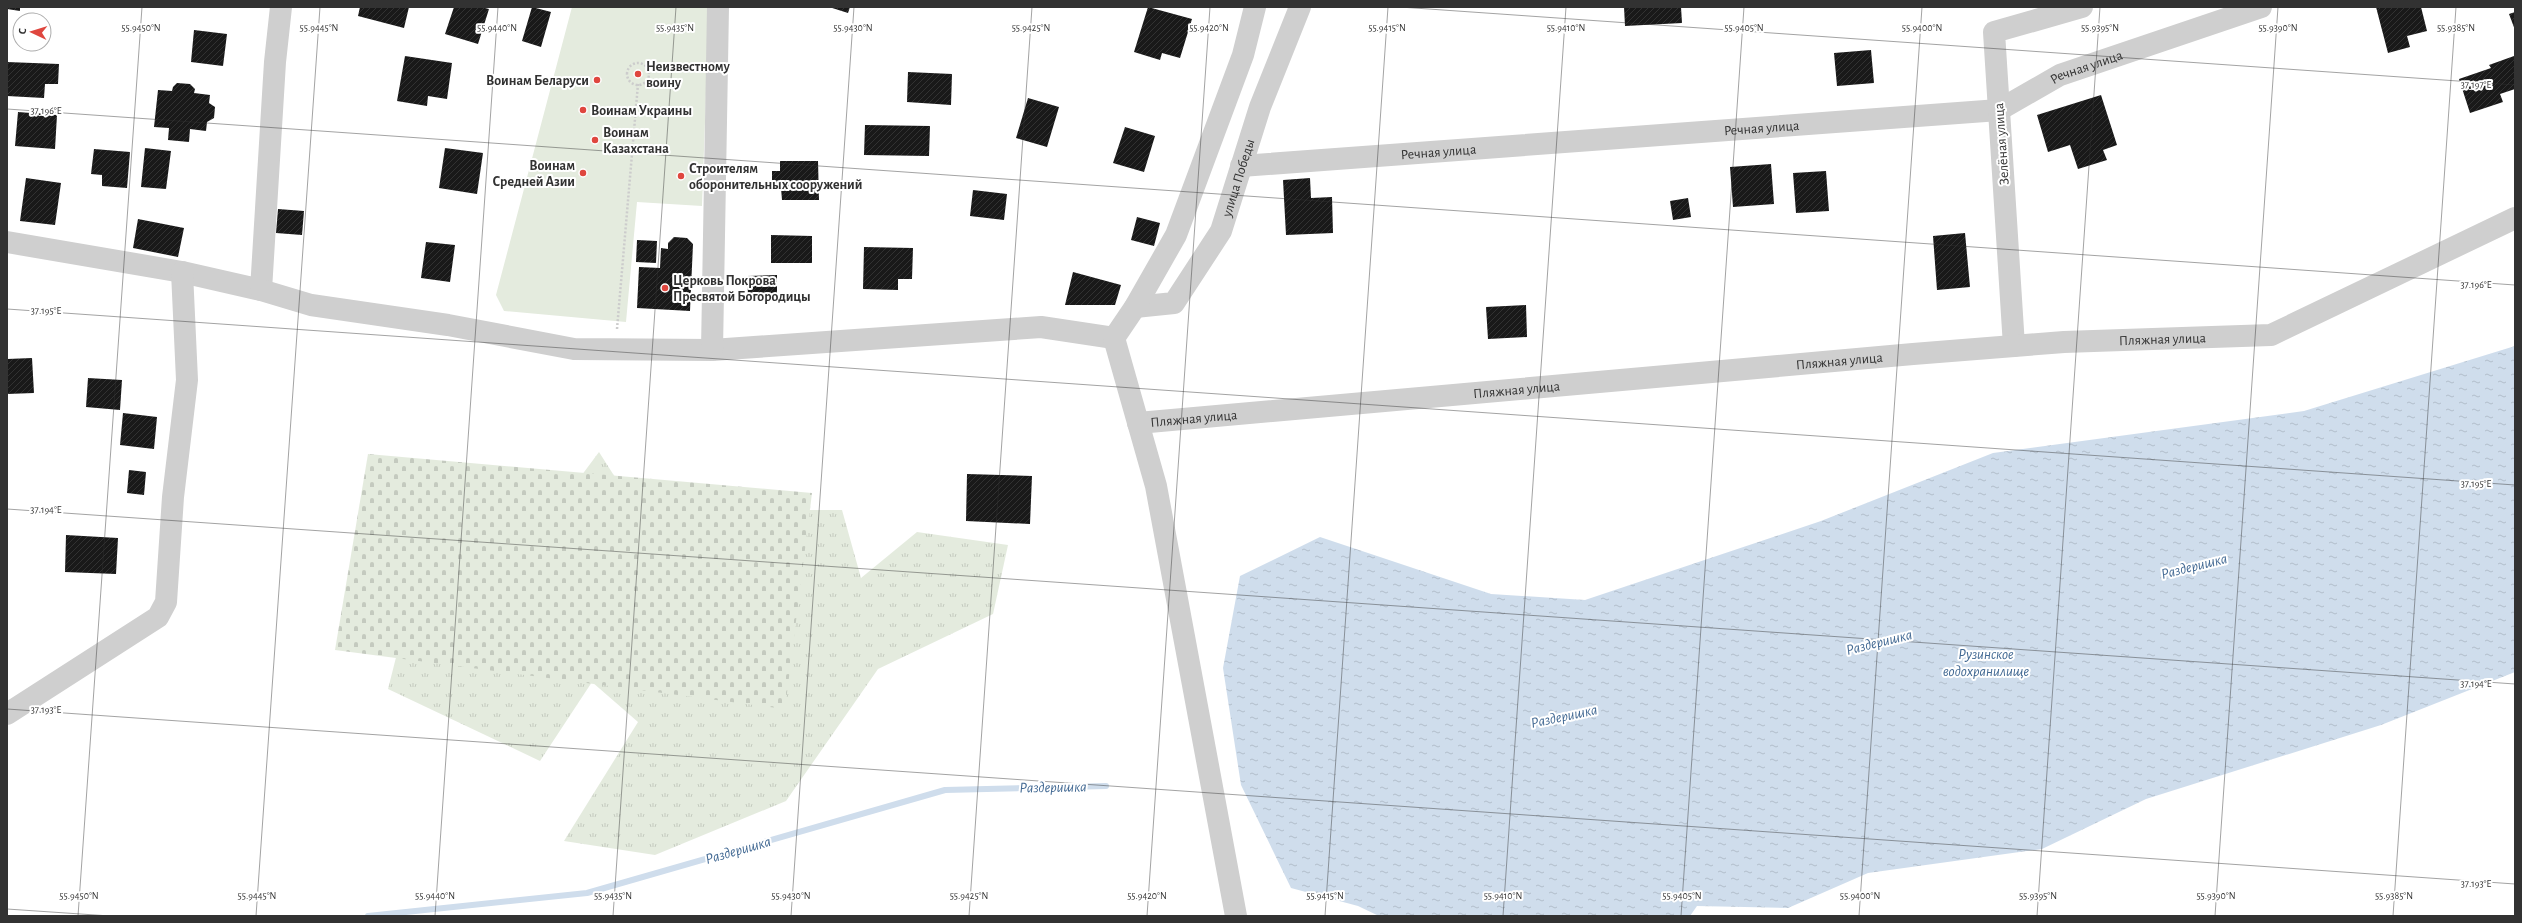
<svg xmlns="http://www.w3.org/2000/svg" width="2522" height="923" font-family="'Alegreya Sans',sans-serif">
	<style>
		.grass { fill: url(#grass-tufts) }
		.cemetery { fill: url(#cemetery-stones) }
		.park { fill: #e4ebde }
		.water { fill: url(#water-ripples) }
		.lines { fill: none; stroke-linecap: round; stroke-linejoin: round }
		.stream { stroke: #cfddec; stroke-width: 6 }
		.building { fill: url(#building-hatch) }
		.path { stroke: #ccc; stroke-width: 2.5; stroke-dasharray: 2 2; stroke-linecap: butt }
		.minor { stroke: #cfcfcf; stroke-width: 22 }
		.ticks { fill: none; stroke: #323232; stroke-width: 1; stroke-opacity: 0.45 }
		.poi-dot { fill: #df463e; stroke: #fff; stroke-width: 1.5 }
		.labels { text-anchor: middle; stroke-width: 4; stroke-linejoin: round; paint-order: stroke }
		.poi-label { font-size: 14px; font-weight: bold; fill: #323232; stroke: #fff; text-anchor: start }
		.street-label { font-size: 14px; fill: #323232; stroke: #fff }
		.water-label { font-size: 15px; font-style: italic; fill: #426993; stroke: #fff }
		.ticks-label { font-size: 10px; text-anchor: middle; fill: #323232; stroke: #fff; stroke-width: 4; stroke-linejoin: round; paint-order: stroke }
	</style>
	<defs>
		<pattern id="grass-tufts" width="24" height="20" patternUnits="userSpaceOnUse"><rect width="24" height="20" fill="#e4ebde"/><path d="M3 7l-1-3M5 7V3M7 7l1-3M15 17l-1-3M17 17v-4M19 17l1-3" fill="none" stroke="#c4cabf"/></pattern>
		<pattern id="cemetery-stones" width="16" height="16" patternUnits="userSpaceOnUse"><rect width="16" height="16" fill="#e4ebde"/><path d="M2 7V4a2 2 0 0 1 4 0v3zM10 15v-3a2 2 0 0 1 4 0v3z" fill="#c4cabf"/></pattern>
		<pattern id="water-ripples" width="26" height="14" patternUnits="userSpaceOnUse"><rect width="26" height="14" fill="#cfddec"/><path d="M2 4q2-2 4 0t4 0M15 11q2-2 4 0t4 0" fill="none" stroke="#b2becb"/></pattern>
		<pattern id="building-hatch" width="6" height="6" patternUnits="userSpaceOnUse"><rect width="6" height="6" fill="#191919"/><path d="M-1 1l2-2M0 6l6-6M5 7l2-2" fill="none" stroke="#323232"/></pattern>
	</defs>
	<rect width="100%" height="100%" fill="#fff"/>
	<path class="grass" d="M599 452 678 576 735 510H842L861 578 917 532 1008 545 993 614 878 669 786 801 655 855 564 841 638 722 592 682 540 761 388 689 443 472 555 511Z"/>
	<path class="cemetery" d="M368 454 812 493 785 709 335 650Z"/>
	<path class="park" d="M572 7H709L702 206 637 202 626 322 504 311 496 295Z"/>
	<path class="water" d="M2515 346V672L2381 725 2146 799 2042 849 1868 873 1788 908 1697 906 1690 916H1379L1358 906 1291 888 1241 785 1223 668 1240 576 1320 537 1491 594 1585 600 1821 521 1993 453 2304 411Z"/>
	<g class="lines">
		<path class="stream" d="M368 916 587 893 945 790 1106 786"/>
	</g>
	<path class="building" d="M7 7H20V11L7 9Z
		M360 7H409L404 28 358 16Z
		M454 7H481L489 9 478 44 445 34Z
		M532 7 551 12 541 47 522 41Z
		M829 7H850L848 13Z
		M1148 7 1192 19 1180 58 1162 53 1160 60 1134 52Z
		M1624 7H1681L1682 23 1625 26Z
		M2376 7H2421L2427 31 2407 36 2410 47 2388 53Z
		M2515 12V30L2509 14Z
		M194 30 227 34 223 66 191 62Z
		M1871 50 1874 83 1837 86 1834 53Z
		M405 56 452 63 447 99 428 96 427 106 397 101Z
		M2514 56 2515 89 2500 94 2503 102 2470 113 2459 79 2491 68 2489 65Z
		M7 62 59 64 58 84H45L44 98 7 96Z
		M908 72 952 74 951 105 907 102Z
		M177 83 190 84 195 89 194 93 210 95 209 103 215 107 214 118 207 122 206 131 190 129 189 142 168 140 169 128 154 127 158 90 172 91 173 87Z
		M2101 95 2117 145 2103 150 2107 160 2078 169 2070 145 2048 152 2037 115Z
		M1028 98 1059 107 1047 147 1016 138Z
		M18 112 57 115 55 149 15 146Z
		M865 125 930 126 929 156 864 155Z
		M1125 127 1155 136 1144 172 1113 163Z
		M145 148 171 151 166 189 141 187Z
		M445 148 483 153 477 194 439 188Z
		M94 149 130 152 127 188 102 186V175L91 174Z
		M780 161H818L819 200H782L781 188H772V171H780Z
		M1771 164 1774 204 1733 207 1730 167Z
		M1826 171 1829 211 1796 213 1793 173Z
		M26 178 61 183 55 225 20 221Z
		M1310 178 1311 198 1332 197 1333 233 1286 235 1283 180Z
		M973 190 1007 194 1004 220 970 216Z
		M1688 198 1691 217 1673 220 1670 201Z
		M278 209 304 211 302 235 276 233Z
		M1137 217 1160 223 1154 246 1131 240Z
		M138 219 184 228 178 257 133 248Z
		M1965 233 1970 287 1937 290 1933 236Z
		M771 235 812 236V263H771Z
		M674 237 687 238 693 244 690 311 637 308 639 267 660 268 661 248 668 249V243Z
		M637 240 657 241 656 263 636 262Z
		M426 242 455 245 450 282 421 278Z
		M864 247 913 248 912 279H898V290L863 289Z
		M1073 272 1121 285 1115 305H1065Z
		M777 275V294L748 295 747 276Z
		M1526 305 1527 337 1488 339 1486 307Z
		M32 358 34 393 7 394V359Z
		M88 378 122 380 120 410 86 407Z
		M123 413 157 417 154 449 120 445Z
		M129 470 146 472 144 495 127 493Z
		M967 474 1032 476 1030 524 966 521Z
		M66 535 118 538 116 574 65 572Z"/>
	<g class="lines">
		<path class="path" d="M627 74a11 11 0 1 1 22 0a11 11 0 1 1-22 0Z
			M617 329 638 84"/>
		<g class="minor">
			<path id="s1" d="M1241 166 1999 110 2060 75 2261 7"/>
			<path d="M7 242 182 272 261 290 275 62 281 7"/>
			<path d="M261 290 311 305 448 325 574 349 712 350 1041 327 1114 338"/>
			<path id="s2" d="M1135 307 1174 303 1221 231 1260 107 1300 7"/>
			<path d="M2014 346 1994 32 2082 7"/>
			<path d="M712 350 718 7"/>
			<path id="s3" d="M1138 423 1913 354 2064 342 2271 335 2515 218"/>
			<path d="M7 714 158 617 166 602 173 497 187 380 182 272"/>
			<path d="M1236 916 1156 486 1114 338 1135 307 1176 235 1243 55 1255 7"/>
		</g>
	</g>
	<path class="ticks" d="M1400 7 2515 85M7 109 2515 285M7 309 2515 485M7 509 2515 684M7 709 2515 884M7 909 110 916M78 916 142 7M256 916 320 7M435 916 498 7M613 916 676 7M791 916 854 7M969 916 1032 7M1147 916 1210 7M1325 916 1388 7M1503 916 1566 7M1681 916 1744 7M1859 916 1922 7M2037 916 2100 7M2215 916 2278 7M2393 916 2456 7"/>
	<g class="poi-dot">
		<circle cx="638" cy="74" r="4"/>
		<circle cx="597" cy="80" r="4"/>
		<circle cx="583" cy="110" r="4"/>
		<circle cx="595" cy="140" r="4"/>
		<circle cx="583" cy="173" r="4"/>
		<circle cx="681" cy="176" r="4"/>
		<circle cx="665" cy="288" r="4"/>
	</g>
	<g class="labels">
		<g class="poi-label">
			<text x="646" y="71">Неизвестному<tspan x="646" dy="16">воину</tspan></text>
			<text x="589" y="85" text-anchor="end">Воинам Беларуси</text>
			<text x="591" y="115">Воинам Украины</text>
			<text x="603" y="137">Воинам<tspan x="603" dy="16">Казахстана</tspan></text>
			<text x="575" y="170" text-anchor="end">Воинам<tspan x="575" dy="16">Средней Азии</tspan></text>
			<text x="689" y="173">Строителям<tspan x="689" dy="16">оборонительных сооружений</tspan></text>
			<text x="673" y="285">Церковь Покрова<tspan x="673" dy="16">Пресвятой Богородицы</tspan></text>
		</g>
		<g class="street-label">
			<text dy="5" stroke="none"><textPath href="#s1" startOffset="858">Речная улица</textPath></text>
			<text dy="5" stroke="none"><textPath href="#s1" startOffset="522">Речная улица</textPath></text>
			<text transform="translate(2001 144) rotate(-94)" y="5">Зелёная улица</text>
			<text dy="5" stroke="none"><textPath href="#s1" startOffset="198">Речная улица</textPath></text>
			<text dy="5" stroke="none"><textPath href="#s2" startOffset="181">улица Победы</textPath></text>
			<text dy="5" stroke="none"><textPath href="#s3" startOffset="1028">Пляжная улица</textPath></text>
			<text dy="5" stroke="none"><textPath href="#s3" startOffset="704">Пляжная улица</textPath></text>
			<text dy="5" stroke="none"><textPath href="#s3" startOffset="380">Пляжная улица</textPath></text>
			<text dy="5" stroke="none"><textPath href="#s3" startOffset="56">Пляжная улица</textPath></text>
		</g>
		<g class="water-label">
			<text transform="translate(2194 566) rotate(-14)" y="5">Раздеришка</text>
			<text transform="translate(1879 642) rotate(-14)" y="5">Раздеришка</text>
			<text x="1986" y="659">Рузинское<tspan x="1986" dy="17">водохранилище</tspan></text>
			<text transform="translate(1564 716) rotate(-12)" y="5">Раздеришка</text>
			<text transform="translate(1053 787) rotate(-1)" y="5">Раздеришка</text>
			<text transform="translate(738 850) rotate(-16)" y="5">Раздеришка</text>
		</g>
	</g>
	<g class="ticks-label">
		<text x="141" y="31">55.9450°N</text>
		<text x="319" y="31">55.9445°N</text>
		<text x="497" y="31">55.9440°N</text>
		<text x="675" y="31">55.9435°N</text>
		<text x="853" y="31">55.9430°N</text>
		<text x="1031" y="31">55.9425°N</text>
		<text x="1209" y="31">55.9420°N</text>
		<text x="1387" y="31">55.9415°N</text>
		<text x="1566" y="31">55.9410°N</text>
		<text x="1744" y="31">55.9405°N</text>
		<text x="1922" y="31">55.9400°N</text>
		<text x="2100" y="31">55.9395°N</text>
		<text x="2278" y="31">55.9390°N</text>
		<text x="2456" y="31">55.9385°N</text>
		<text x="2476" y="88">37.197°E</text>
		<text x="46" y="114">37.196°E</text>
		<text x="2476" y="288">37.196°E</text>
		<text x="46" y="314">37.195°E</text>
		<text x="2476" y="487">37.195°E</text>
		<text x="46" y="513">37.194°E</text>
		<text x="2476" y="687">37.194°E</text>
		<text x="46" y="713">37.193°E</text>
		<text x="2476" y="887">37.193°E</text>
		<text x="79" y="899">55.9450°N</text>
		<text x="257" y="899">55.9445°N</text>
		<text x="435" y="899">55.9440°N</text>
		<text x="613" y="899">55.9435°N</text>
		<text x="791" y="899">55.9430°N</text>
		<text x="969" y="899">55.9425°N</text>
		<text x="1147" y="899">55.9420°N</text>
		<text x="1325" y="899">55.9415°N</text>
		<text x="1503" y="899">55.9410°N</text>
		<text x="1682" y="899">55.9405°N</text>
		<text x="1860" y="899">55.9400°N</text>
		<text x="2038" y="899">55.9395°N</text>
		<text x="2216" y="899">55.9390°N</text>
		<text x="2394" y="899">55.9385°N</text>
	</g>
	<rect width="2522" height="923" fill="none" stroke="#323232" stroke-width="16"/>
	<g transform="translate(32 32) rotate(274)"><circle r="19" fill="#ffffff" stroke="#adadad"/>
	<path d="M0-3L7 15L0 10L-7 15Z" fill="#df463e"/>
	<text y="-6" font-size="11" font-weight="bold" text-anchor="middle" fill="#323232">С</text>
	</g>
</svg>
